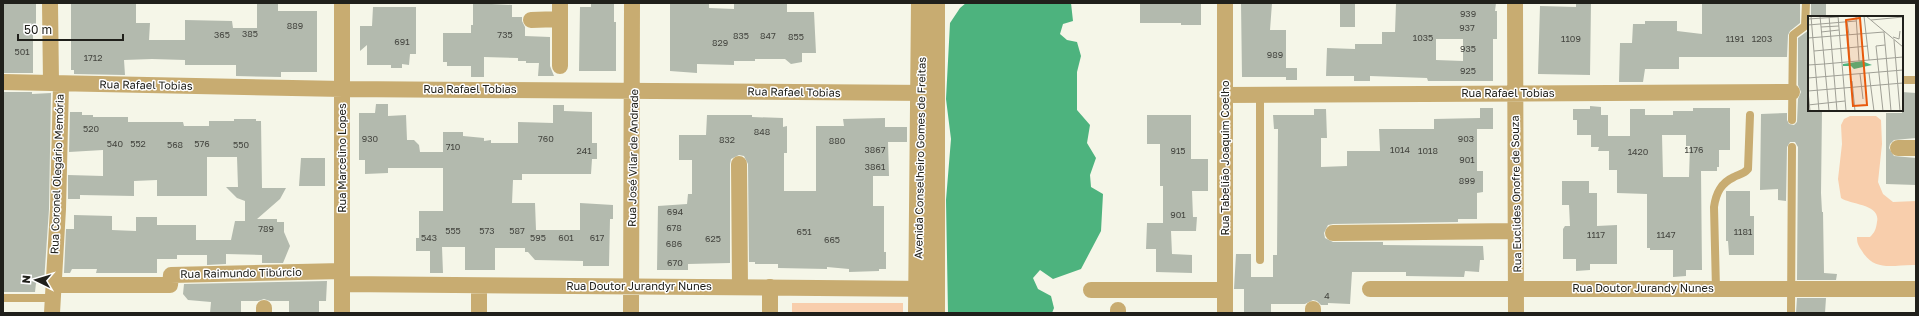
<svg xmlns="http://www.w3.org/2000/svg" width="1919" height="316" font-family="'Golos Text',sans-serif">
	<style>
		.green { fill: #f8ceac }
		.water { fill: #4db37e }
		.building { fill: #b3baae; fill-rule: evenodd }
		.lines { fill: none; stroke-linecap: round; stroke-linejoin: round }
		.service { stroke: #c8ac71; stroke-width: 8 }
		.minor { stroke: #c8ac71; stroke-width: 16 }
		.tertiary { stroke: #c8ac71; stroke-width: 20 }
		.labels { text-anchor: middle; stroke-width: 3; stroke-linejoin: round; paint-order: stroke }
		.number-label { font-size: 9px; fill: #454640 }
		.street-label { font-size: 11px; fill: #20201b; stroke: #fff }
		.inset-road { fill: none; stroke: #a0a096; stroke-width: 1 }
		.view { fill: #e8590c; fill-opacity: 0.15; stroke: #e8590c; stroke-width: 2 }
		.inset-edge { fill: none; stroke: #20201b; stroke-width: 2 }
	</style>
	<rect width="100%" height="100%" fill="#f5f6e8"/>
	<path class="green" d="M1850 116H1876L1881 120 1882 144 1878 182 1883 194 1893 202 1916 201V265C1895 264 1875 273 1862 251 1858 245 1857 243 1857 237H1870C1875 232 1876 229 1877 222 1881 204 1851 205 1841 198L1838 179 1842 144 1841 125 1844 119Z
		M792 303H903V313H792Z"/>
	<path class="water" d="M966 3H1071L1073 21 1063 24 1060 34 1067 40 1077 42 1081 56 1077 72V110L1090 125 1087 143 1096 158 1090 175 1091 187 1103 194 1101 231 1081 269 1053 279 1040 270 1033 278 1038 289 1051 296 1054 308 1052 313H948L946 200 951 139 946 99 950 23 960 8Z"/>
	<path class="building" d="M3 3H36V25H33V73H3Z
		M71 3H136V23H150L149 40H185V20L232 21 233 28H257V3H278V11H317V72H281V77L236 76V65H185V60L152 59 124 60 125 75 74 74V70H71Z
		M473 3 512 5V17H522V21L525 27V36L550 37V66L554 76H538L539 63H526V61H518V58L484 57V77H471V66H447V62H443V33H471V25H473Z
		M591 3H614V22H616V71H579L580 7H591Z
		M670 3H709V8L734 9V3H787V12H814L816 53H802V62L791 64 785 59H755V61H734V65L697 64V73L670 71Z
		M1140 3H1201V25H1181V23H1140Z
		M1241 3H1272L1270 30H1286V77H1242Z
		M1340 3H1355V27H1340Z
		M1496 3 1495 11H1497V39H1493V81H1428L1427 78 1370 76V81H1354V76H1326L1327 48 1355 49V44H1382V32H1395L1396 4ZM1436 39H1463V61L1436 60Z
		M1576 3H1591L1590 75 1538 74 1540 6 1576 7Z
		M1702 3H1800V23L1790 31 1788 35 1787 57H1679V69H1645L1643 82H1619L1620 43H1632L1633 24H1645V21H1677V31L1702 34Z
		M1811 3H1826V17H1811Z
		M373 7H416V54H410L409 65 402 64V68H391V65H367V45L360 51V26H372Z
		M1809 30V110H1822L1821 193 1822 212H1823L1824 273 1837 274 1836 280H1797L1798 147 1795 142H1790L1787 147 1786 201 1778 200V189L1760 190 1761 114 1787 113V120L1789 124 1794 125 1797 122 1798 99 1801 92 1798 85V38Z
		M1286 68H1297V80H1286Z
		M3 92H32V94L51 93 49 209 44 282V284L36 283 35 292H3Z
		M1902 92 1916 93V138L1894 140 1890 144 1889 148 1894 156 1916 158V185L1886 184V113H1902Z
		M376 104H388V116L406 115 407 140H414L419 145 420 152H443V132H463V136L484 138V141L491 140V143H518V122L553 123V105H564V111L592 112V143H597V159H592L591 174H522V180H513L512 203H535L536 230H580V203L613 205V219H610L609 266H583V261L535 260 528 252H525V248H495V270H465V247H442L443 273H430V251H416V238H419V211H443V168H388V173L365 174V160H359V113H375Z
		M1590 106 1601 107V115H1608V136H1630V109H1645V115H1673V111H1693V108H1730V150H1719V167H1717V171H1701L1702 270H1686V276L1673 277V250H1650V248H1647V194L1617 193V170H1609V151H1598L1599 147H1591V135H1577V120H1573V109H1590ZM1662 135H1686V146H1690L1689 177H1663Z
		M1480 108H1493V129H1477V171H1483V192L1477 193V219H1458V222L1333 224 1328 225 1324 233 1325 238 1333 242H1383V245L1483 246 1484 260H1480L1479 272 1465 271 1464 277 1406 276V272H1352L1350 304 1328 303V305H1321L1317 301 1313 300 1305 304H1271V313H1244V289H1234L1236 254H1251V277H1273V255H1277L1278 129H1274L1273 115H1314V109H1326L1327 138H1321V167L1347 166V151H1380L1379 129H1434V119L1480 118Z
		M70 112H82V115H93V117H128V122H183L184 126H209V121H234V119H256V121H261L262 188H286L280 199 257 219H277V222H284V232L290 246 283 263H262V255L226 254V264L207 265V255H177V259H157V273H96L97 269H72L70 273H64L66 229H74V215L112 216V230L136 231V217H157V225H196V240H231L235 221H245V201L237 198 226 187H238L237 157H207V196H157V180L134 181V196L80 195V199H68V175L103 176V150L69 152Z
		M707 115H752V117L783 118V127L787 126V153H784V191H816V126H844L843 119 885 118V127H907V142H888L889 176H873V206H884V252H886V269H879V271L849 272V269L827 267V269L778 268V264H755V262H749L748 164 744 156 739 155 731 159 730 164V263L688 264V270H657L658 206 687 204 688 194H692V160H679V135H706Z
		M1147 115H1191V159H1208V191H1192L1193 217H1197L1196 231H1171L1172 254 1192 255V273L1156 272V249H1146L1147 223H1163V186H1160V144H1147Z
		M301 158H325V186H299Z
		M1562 181H1589V193H1597V226L1617 225V264H1590V270L1576 271V259H1563V229L1565 226H1570L1569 205H1562Z
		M1726 191H1750V216H1754V255H1729L1728 241H1726Z
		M327 281 326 301H319V313H289V301H270L264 299 258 301H241V313H210L211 302 188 300 183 294 184 284Z
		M1797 298H1826L1825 313H1796Z"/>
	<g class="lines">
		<path class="service" d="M1902 80H1916
			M1792 120 1793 35 1805 26 1806 3
			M1260 260V96
			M1716 289 1714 207C1716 193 1721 183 1734 177 1740 174 1744 174 1748 169L1750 115
			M3 298H52
			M1791 313 1792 147"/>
		<path class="minor" d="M50 3 51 83
			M342 3V313
			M1515 3 1516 313
			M531 20 560 19
			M560 66V3
			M3 82 343 89 931 93
			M1225 95 1792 92
			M1898 148H1916
			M739 164 740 286
			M1333 233 1515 231
			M342 284 929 289
			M53 285H170L171 275 342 271
			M1370 289H1916
			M1091 290H1225
			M264 308V313
			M52 313 58 209 61 84
			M479 313V286
			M631 313 632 3
			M770 313V287
			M1118 313V310
			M1225 313V3
			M1313 313V309"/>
		<path class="tertiary" d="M918 313 921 3
			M935 313V3"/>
	</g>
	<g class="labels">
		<g class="number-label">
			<text x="1468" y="17">939</text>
			<text x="295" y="29">889</text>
			<text x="1467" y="31">937</text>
			<text x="250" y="37">385</text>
			<text x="222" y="38">365</text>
			<text x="505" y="38">735</text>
			<text x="741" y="39">835</text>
			<text x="768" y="39">847</text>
			<text x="796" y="40">855</text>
			<text x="1423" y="41">1035</text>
			<text x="1571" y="42">1109</text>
			<text x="1735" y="42">1191</text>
			<text x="1762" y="42">1203</text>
			<text x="402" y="45">691</text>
			<text x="720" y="46">829</text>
			<text x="1468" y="52">935</text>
			<text x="22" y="55">501</text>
			<text x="1275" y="58">989</text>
			<text x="93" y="61">1712</text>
			<text x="1468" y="74">925</text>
			<text x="91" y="132">520</text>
			<text x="762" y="135">848</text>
			<text x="370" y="142">930</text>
			<text x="546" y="142">760</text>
			<text x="1466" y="142">903</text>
			<text x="727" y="143">832</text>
			<text x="837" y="144">880</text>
			<text x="115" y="147">540</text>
			<text x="138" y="147">552</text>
			<text x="202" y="147">576</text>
			<text x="175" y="148">568</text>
			<text x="241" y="148">550</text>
			<text x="453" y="150">710</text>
			<text x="875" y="153">3867</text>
			<text x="1400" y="153">1014</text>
			<text x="1694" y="153">1176</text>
			<text x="584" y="154">241</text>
			<text x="1178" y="154">915</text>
			<text x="1428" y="154">1018</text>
			<text x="1638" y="155">1420</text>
			<text x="1467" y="163">901</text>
			<text x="875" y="170">3861</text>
			<text x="1467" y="184">899</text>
			<text x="675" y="215">694</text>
			<text x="1178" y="218">901</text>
			<text x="674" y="231">678</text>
			<text x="266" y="232">789</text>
			<text x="453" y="234">555</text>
			<text x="487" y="234">573</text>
			<text x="517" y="234">587</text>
			<text x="804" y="235">651</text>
			<text x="1743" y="235">1181</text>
			<text x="1596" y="238">1117</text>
			<text x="1666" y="238">1147</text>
			<text x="429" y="241">543</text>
			<text x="538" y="241">595</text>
			<text x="566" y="241">601</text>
			<text x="597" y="241">617</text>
			<text x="713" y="242">625</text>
			<text x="832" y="243">665</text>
			<text x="674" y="247">686</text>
			<text x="675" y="266">670</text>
			<text x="1327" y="299">4</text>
		</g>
		<g class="street-label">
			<text transform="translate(146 85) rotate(1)" y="4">Rua Rafael Tobias</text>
			<text x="470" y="93">Rua Rafael Tobias</text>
			<text transform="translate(794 92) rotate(1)" y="4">Rua Rafael Tobias</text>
			<text x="1508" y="97">Rua Rafael Tobias</text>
			<text transform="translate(342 158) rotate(-90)" y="4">Rua Marcelino Lopes</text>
			<text transform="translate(633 158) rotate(-89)" y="4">Rua José Vilar de Andrade</text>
			<text transform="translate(920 158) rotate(-89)" y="4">Avenida Conselheiro Gomes de Freitas</text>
			<text transform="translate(1225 158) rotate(-90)" y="4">Rua Tabelião Joaquim Coelho</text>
			<text transform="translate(57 174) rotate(-88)" y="4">Rua Coronel Olegário Memória</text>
			<text transform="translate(1516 194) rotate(-91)" y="4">Rua Euclides Onofre de Souza</text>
			<text transform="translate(241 273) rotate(-1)" y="4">Rua Raimundo Tibúrcio</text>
			<text x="639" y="290">Rua Doutor Jurandyr Nunes</text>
			<text x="1643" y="292">Rua Doutor Jurandy Nunes</text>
		</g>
	</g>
	<g transform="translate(1808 16)">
		<rect width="95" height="95" fill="#f5f6e8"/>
		<path d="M54 45 64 49 46 53 43 50H35V48Z" fill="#4db37e"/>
		<path class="inset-road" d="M3 0 7 48M12 0 21 95M21 0 29 95M30 0 38 95M48 0 51 45M56 0 61 44M58 0 95 31M0 3 30 1M63 4 95 1M39 6 41 19M0 9 48 5M13 11 31 10M13 16 31 14M76 16 83 95M40 19 42 45M85 21 91 23 92 15M0 22 76 16M86 24 92 95M6 35 60 30M7 48 11 95M16 48 95 41M0 49 16 48M61 57 66 95M52 58 55 83M0 62 95 54M44 65 47 95M0 75 95 67M0 75 2 95M0 89 37 85M75 95 68 30 77 29"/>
		<path class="view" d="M52 2 59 89 45 90 38 4Z"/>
		<rect width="95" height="95" class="inset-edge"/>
	</g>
	<rect width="1919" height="316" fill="none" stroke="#20201b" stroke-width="8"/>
	<g transform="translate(36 280) rotate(275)" stroke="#ffffff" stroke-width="3" paint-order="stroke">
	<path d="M0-3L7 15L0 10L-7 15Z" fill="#20201b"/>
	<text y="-6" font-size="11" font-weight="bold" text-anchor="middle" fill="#20201b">N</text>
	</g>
	<path d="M18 34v6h105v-6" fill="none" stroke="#20201b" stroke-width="2"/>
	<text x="24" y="34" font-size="12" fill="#20201b" stroke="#ffffff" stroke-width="3" paint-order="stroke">50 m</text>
</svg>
